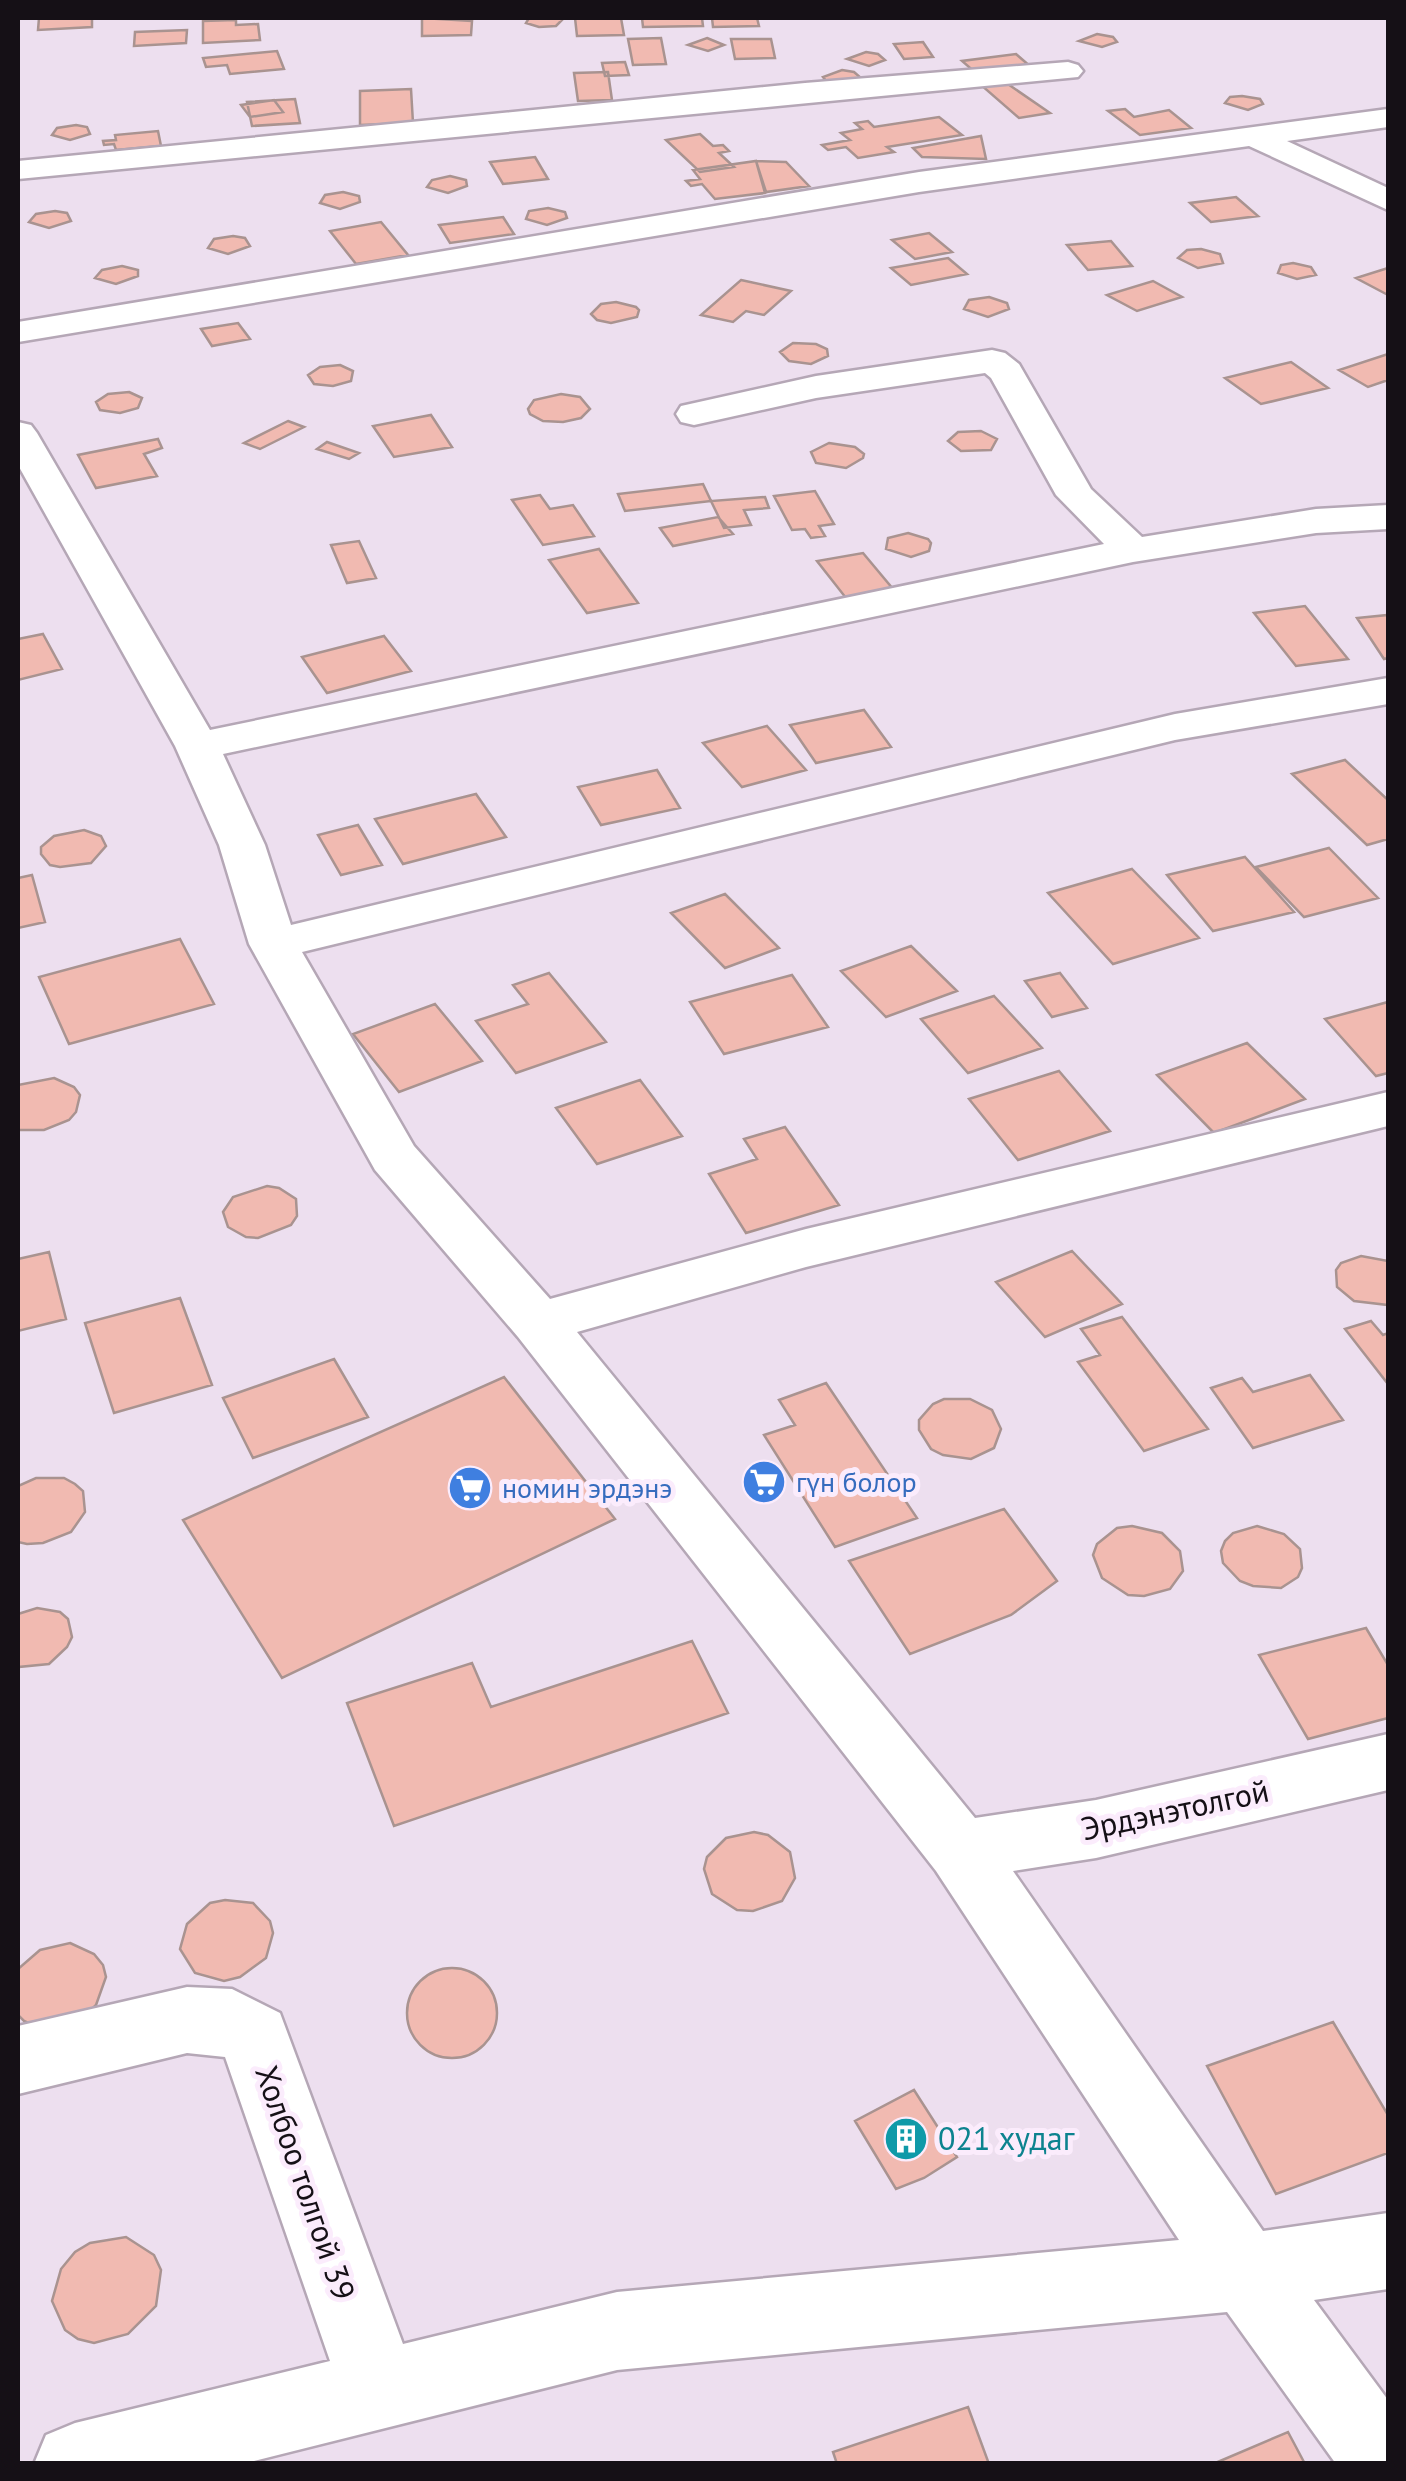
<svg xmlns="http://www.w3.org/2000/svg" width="1406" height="2481" font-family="'PT Sans',sans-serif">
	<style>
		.building { fill: #f1bab1; stroke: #a99390; stroke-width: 2.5 }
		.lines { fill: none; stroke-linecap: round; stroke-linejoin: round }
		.minor-casing { stroke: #b5a7b6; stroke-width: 5 }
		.minor { fill: #fff; fill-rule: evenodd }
		.labels { text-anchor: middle; stroke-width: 10; stroke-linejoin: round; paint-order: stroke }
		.shop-label { font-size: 28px; fill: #366cbe; stroke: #fbecfc; text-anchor: start }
		.near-street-label { font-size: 32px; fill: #151016; stroke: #fbecfc }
		.near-culture-label { font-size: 32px; fill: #0d838f; stroke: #fbecfc; text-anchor: start }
	</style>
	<rect width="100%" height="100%" fill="#eddfef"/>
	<path class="building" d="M39 18H92V27L38 30Z
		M422 18 472 21 471 35 422 36Z
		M529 18H559L562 20 556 26 539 27 526 23Z
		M575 18H621L624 35 577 36Z
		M642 18H702L703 26 643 27Z
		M712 18H757L759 26 713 27Z
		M236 20V25L258 24 260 40 203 43V21Z
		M187 30 186 43 134 46 135 32Z
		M1097 34 1113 37 1117 42 1102 47 1079 41Z
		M661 38 666 64 633 65 628 39Z
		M707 38 724 45 708 51 688 45Z
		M731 39H771L775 58 735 59Z
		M923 42 933 57 904 59 894 44Z
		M277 51 284 69 230 74 227 65 206 67 203 58Z
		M866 52 878 54 885 60 869 66 847 59Z
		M1016 54 1038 73 984 80 962 61Z
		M625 62 629 75 605 76 602 63Z
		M842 70 854 72 861 78 827 82 823 77Z
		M608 72 612 100 578 101 574 73Z
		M1002 80 1050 113 1019 118 981 85Z
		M411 89 413 123 360 125V91Z
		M1242 96 1260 99 1263 104 1248 110 1225 103 1230 97Z
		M295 99 300 123 252 126 247 102Z
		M274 100 283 112 250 117 241 105Z
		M1125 109 1134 117 1169 110 1191 128 1140 135 1108 111Z
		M939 117 962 135 887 147 894 152 858 158 846 147 828 150 822 145 850 140 841 133 862 129 855 123 868 121 874 127Z
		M76 125 87 127 90 134 70 140 52 135 57 128Z
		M158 131 161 146 116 150 114 144 104 145 103 141 116 140 115 135Z
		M700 134 713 146 723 145 729 151 719 153 734 167 700 172 666 140Z
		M981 136 986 159 922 157 913 148Z
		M535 157 548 179 503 184 490 162Z
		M756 161 765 193 715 199 702 184 691 186 686 181 700 179 693 170Z
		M756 161 786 162 809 186 766 192Z
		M450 176 466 180 467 186 448 193 427 187 432 180Z
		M343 192 359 196 360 202 340 209 320 203 325 195Z
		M1236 197 1258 216 1211 222 1190 203Z
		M548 208 565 212 567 218 547 225 526 219 529 211Z
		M55 211 67 213 71 221 49 228 29 222 36 214Z
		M503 217 514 234 450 243 439 225Z
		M381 222 408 255 356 264 330 231Z
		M929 233 952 252 915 259 892 240Z
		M233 236 245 238 250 246 228 254 208 248 214 239Z
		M1111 241 1132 266 1088 270 1067 245Z
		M1201 249 1220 254 1223 263 1198 268 1178 258 1187 250Z
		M948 258 967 274 911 285 891 268Z
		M1293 263 1311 267 1316 275 1297 279 1278 273 1281 265Z
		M122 266 138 270V276L116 284 95 278 102 270Z
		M1388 268V295L1356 278Z
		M741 280 791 291 764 315 746 311 733 322 701 315Z
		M1153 281 1182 297 1137 311 1107 295Z
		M989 297 1007 303 1009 309 988 317 964 309 969 300Z
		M616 302 636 307 639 310 637 317 611 323 597 320 591 314 601 304Z
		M238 323 250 339 212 346 201 329Z
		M793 343 816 344 827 349 828 356 811 364 789 361 780 352Z
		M1388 354V380L1368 387 1339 370Z
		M1291 362 1328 388 1261 404 1225 378Z
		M340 365 353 371 351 381 333 386 314 384 308 375 320 367Z
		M129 392 142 398 138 408 120 413 100 410 96 402 108 394Z
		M561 394 580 397 590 409 581 418 563 422 543 421 530 414 528 409 534 400Z
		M431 415 452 447 394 457 373 426Z
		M288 421 304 427 260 449 244 443Z
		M981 431 997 439 991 450 961 451 948 441 958 432Z
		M158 439 162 448 144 454 157 476 96 488 78 455Z
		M327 442 359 453 349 459 317 449Z
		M829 443 855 447 864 454 863 458 846 468 816 463 811 452Z
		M703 484 711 501 625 511 618 494Z
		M815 491 834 524 819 526 825 536 811 538 805 529 792 530 774 496Z
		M540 495 550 509 573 505 594 536 543 545 512 500Z
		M765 497 769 508 744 510 751 525 724 528 711 501Z
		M718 517 733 534 673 546 660 528Z
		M908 533 928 539 931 543 929 551 911 557 886 549 888 538Z
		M359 541 376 578 347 583 331 545Z
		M599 549 638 603 587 613 549 560Z
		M863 553 893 589 846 598 817 561Z
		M1305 606 1348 659 1296 666 1254 613Z
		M1388 615V658L1384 659 1357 618Z
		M43 634 62 669 18 680V639Z
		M384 636 411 671 327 693 302 657Z
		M864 710 891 747 816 763 790 725Z
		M767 726 806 770 742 787 703 743Z
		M1345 760 1388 800V839L1367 845 1292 774Z
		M657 770 680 808 601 825 578 787Z
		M476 794 506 837 403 864 375 819Z
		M358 825 382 865 341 875 318 835Z
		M84 830 101 836 106 846 91 863 60 867 50 865 41 854V847L54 836Z
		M1329 848 1378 898 1304 917 1256 867Z
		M1245 857 1294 912 1213 931 1167 875Z
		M1132 869 1199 938 1113 964 1048 893Z
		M32 875 45 922 18 928V878Z
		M725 894 779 948 725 968 671 913Z
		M180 939 214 1004 69 1044 39 977Z
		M911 946 957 991 886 1017 841 971Z
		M549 973 606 1042 516 1073 476 1021 528 1004 513 985Z
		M1060 973 1087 1008 1052 1017 1025 981Z
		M792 975 828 1027 724 1054 690 1002Z
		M994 996 1042 1048 968 1073 921 1019Z
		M1388 1002V1073L1376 1076 1325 1019Z
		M435 1004 482 1061 399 1092 353 1034Z
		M1247 1043 1305 1099 1214 1133 1157 1075Z
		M1059 1071 1110 1131 1018 1160 969 1099Z
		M54 1078 74 1087 80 1095 76 1112 69 1120 44 1130H18V1085Z
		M640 1080 682 1136 597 1164 556 1108Z
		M785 1127 839 1205 746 1233 709 1174 757 1159 744 1139Z
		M267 1186 279 1188 296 1199 297 1216 291 1225 258 1238 246 1237 228 1227 223 1212 233 1197Z
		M1072 1251 1122 1304 1045 1337 996 1282Z
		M49 1252 66 1319 18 1331V1259Z
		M1361 1256 1388 1261V1305L1354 1301 1337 1287 1336 1270 1341 1263Z
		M180 1298 212 1385 114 1413 85 1323Z
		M1122 1317 1208 1429 1144 1451 1078 1362 1100 1355 1081 1329Z
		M1371 1321 1383 1335 1388 1333V1384L1345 1329Z
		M334 1359 368 1417 253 1458 223 1398Z
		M1310 1375 1343 1420 1253 1448 1211 1388 1242 1378 1253 1392Z
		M504 1377 615 1519 282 1678 183 1520Z
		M826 1383 917 1518 835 1547 764 1435 795 1425 779 1400Z
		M944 1399H970L992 1410 1001 1429 994 1448 971 1459 943 1455 931 1449 919 1430V1420L933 1404Z
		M36 1478H64L75 1484 83 1491 85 1512 71 1532 43 1543 27 1544 18 1542V1486Z
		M1004 1509 1057 1581 1011 1615 910 1654 849 1561Z
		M1132 1526 1162 1533 1180 1551 1183 1571 1170 1589 1144 1596 1128 1595 1102 1578 1093 1555 1097 1544 1117 1528Z
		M1257 1526 1284 1534 1300 1549 1302 1568 1298 1577 1281 1588 1253 1586 1240 1581 1223 1563 1221 1551 1225 1541 1233 1533Z
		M37 1608 60 1612 68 1619 72 1637 67 1647 49 1664 18 1667V1614Z
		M1366 1628 1388 1665V1718L1308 1739 1259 1655Z
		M692 1641 728 1713 394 1826 347 1703 472 1663 491 1707Z
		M754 1832 768 1835 790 1852 795 1878 782 1901 753 1911 737 1910 712 1894 704 1869 707 1857 726 1838Z
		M225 1900 253 1903 270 1921 273 1933 266 1958 240 1977 224 1981 195 1973 180 1949 187 1924 210 1903Z
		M70 1943 94 1954 103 1965 106 1977 96 2005 86 2015 39 2028 24 2021 18 2015V1969L40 1950Z
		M407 2013a45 45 0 1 1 90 0a45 45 0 1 1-90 0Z
		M1333 2022 1388 2115V2153L1276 2194 1207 2066Z
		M914 2090 957 2157 924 2178 896 2189 855 2121Z
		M126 2237 154 2255 161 2270 156 2306 128 2334 94 2343 78 2339 65 2330 52 2301 61 2269 75 2252 90 2243Z
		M968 2407 989 2464H837L833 2452Z
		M1288 2432 1305 2464H1213Z"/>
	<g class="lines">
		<g class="minor-casing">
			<path id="minor" d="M1068 62 1078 65 1083 71 1078 77 18 179V161L805 83Z
				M1388 109V127L1287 141 1388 188V210L1249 146 919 192 18 342V322L919 172Z
				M992 350 1005 353 1019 364 1091 489 1142 537 1316 509 1388 505V529L1316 533 1133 562 223 754 265 845 291 925 1175 714 1388 678V704L1175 740 302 952 414 1146 550 1299 806 1229 1388 1092V1126L806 1267 577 1332 975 1818 1096 1800 1388 1734V1790L1096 1858 1013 1871 1263 2231 1388 2213V2289L1314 2300 1388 2400V2464H1336L1227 2312 617 2370 242 2464H34L46 2435 75 2423 330 2361 225 2057 187 2053 18 2094V2026L187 1987 232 1989 280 2013 403 2344 617 2292 1179 2240 936 1871 518 1337 375 1170 249 944 219 845 175 746 18 465V422L31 425 37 433 210 730 1104 544 1056 495 991 378 985 373 816 398 694 425 681 422 676 414 681 406 816 376Z"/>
		</g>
		<use href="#minor" class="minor"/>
	</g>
	<defs>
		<g id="supermarket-disc" transform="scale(2.25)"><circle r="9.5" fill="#3f7fe0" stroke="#fbecfc"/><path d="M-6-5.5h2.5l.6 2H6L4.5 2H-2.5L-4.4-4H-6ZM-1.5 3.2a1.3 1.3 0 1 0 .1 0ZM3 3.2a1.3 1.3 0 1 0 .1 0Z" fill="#fff"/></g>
		<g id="building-disc" transform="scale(2.25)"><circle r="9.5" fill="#0f9aa8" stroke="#fbecfc"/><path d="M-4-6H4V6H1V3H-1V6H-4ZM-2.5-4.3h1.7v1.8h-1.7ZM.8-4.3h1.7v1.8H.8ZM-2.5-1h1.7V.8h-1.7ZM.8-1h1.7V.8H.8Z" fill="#fff"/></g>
	</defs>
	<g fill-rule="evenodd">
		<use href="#supermarket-disc" x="764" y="1482"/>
		<use href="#supermarket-disc" x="470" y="1488"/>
		<use href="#building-disc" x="906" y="2139"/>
	</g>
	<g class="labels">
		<g class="shop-label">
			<text x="796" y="1492">гүн болор</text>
			<text x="502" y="1498">номин эрдэнэ</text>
		</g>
		<g class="near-street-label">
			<text transform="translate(1175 1810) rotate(-12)" y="11">Эрдэнэтолгой</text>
			<text transform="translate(305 2183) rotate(71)" y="11">Холбоо толгой 39</text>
		</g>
		<g class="near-culture-label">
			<text x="938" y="2150">021 худаг</text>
		</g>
	</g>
	<rect width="1406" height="2481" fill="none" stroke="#151016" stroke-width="40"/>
</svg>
